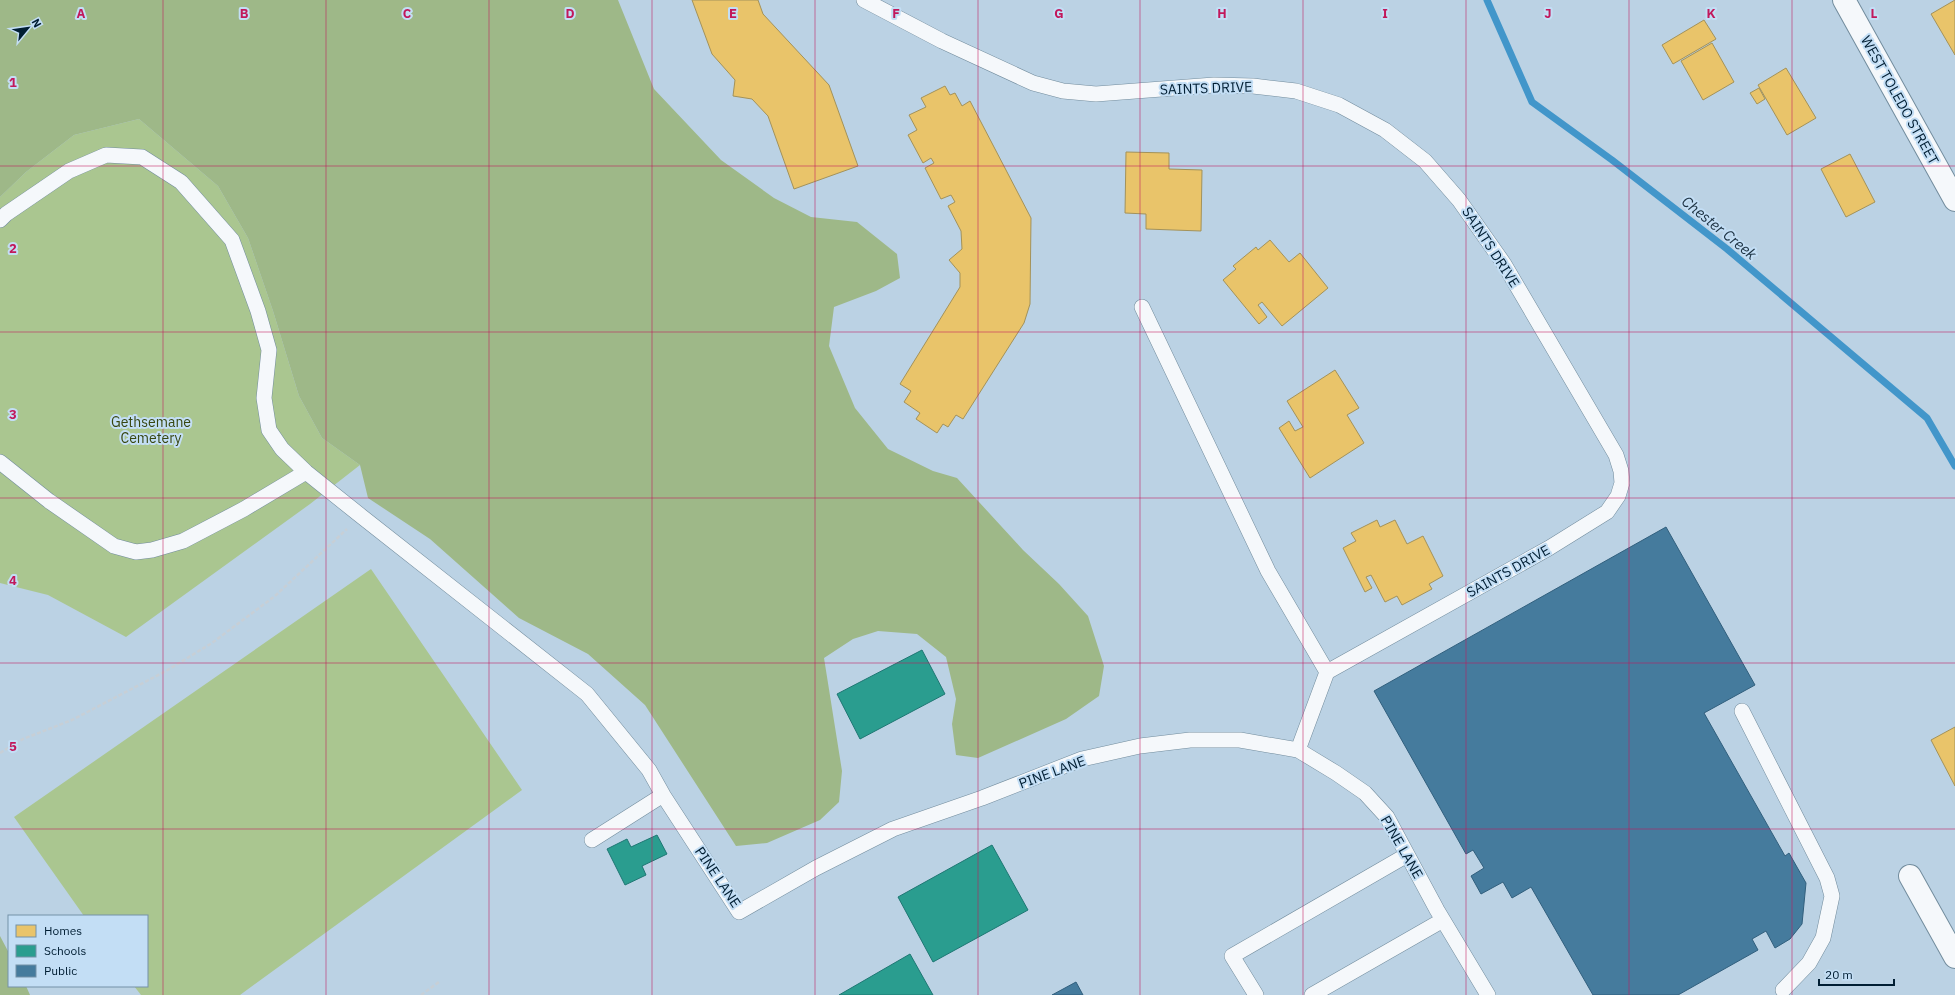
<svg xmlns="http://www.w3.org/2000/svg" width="1955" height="995" font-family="'IBM Plex Sans',sans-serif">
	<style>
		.green { fill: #aac690 }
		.forest { fill: #9eb888 }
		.homes { fill: #e9c46a; stroke: #a3925a }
		.schools { fill: #2a9d8f; stroke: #1e7773 }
		.public { fill: #457b9d; stroke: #315f7d }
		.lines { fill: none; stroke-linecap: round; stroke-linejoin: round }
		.stream { stroke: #4296ca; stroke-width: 7 }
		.lane-casing { stroke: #728c9d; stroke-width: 16 }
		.street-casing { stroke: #728c9d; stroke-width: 24 }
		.path { stroke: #c7cfd6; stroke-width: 2.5; stroke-dasharray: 4 2; stroke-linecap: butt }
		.lane { stroke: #f5f8fb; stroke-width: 15 }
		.street { stroke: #f5f8fb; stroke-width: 22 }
		.grid { fill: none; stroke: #c2185b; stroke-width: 1; stroke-opacity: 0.55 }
		.labels { text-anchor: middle; stroke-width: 4; stroke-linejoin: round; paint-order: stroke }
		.street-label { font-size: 14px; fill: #011e33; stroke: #c3def5 }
		.park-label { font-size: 14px; fill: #374610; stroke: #c3def5 }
		.water-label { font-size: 15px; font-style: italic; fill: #1c3141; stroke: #c3def5 }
		.grid-label { font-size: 13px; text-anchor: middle; font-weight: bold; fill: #c2185b; stroke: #c3def5; stroke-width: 4; stroke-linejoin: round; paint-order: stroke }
	</style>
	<rect width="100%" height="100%" fill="#bbd2e4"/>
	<path class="green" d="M139 119 218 186 248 238 273 311 299 396 322 438 360 465 310 504 126 637 48 595 0 583V197L26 172 74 135Z
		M371 569 522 790 240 995H141L134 986H147V916H84L14 817Z"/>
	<path class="forest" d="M0 0H618L654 89 721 160 774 198 811 217 857 222 897 254 900 278 876 291 834 307 829 346 855 408 888 449 933 471 957 478 1023 550 1059 584 1088 616 1104 666 1099 696 1066 719 978 758 956 755 952 724 956 699 946 657 917 634 878 631 853 639 824 658 842 771 839 802 820 820 767 843 736 846 645 705 588 654 519 618 430 539 368 498 360 465 322 438 299 396 273 311 248 238 218 186 139 119 74 135 26 172 0 197Z
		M0 936 9 953V986H26L30 995H0Z"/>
	<path class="homes" d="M692 0H758L763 14 829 85 858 166 794 189 768 116 752 99 733 96 735 80 712 54Z
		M1955 0V55L1931 14Z
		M1704 20 1716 39 1673 64 1662 45Z
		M1712 43 1734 82 1703 100 1681 61Z
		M1786 68 1816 118 1787 135 1758 85Z
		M945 86 950 95 955 93 962 106 970 101 1031 218 1030 304 1024 323 963 419 956 415 948 427 943 424 937 433 916 419 920 413 904 402 911 391 900 384 960 287V273L949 260 962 249 961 231 948 206 955 202 951 195 941 199 925 168 934 163 931 158 923 163 908 135 917 130 909 115 926 107 921 98Z
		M1759 88 1765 99 1757 104 1750 93Z
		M1126 152 1169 153V169L1202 170 1201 231 1146 229V214L1125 213Z
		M1850 154 1875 202 1846 217 1821 169Z
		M1270 240 1289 262 1300 253 1328 288 1282 326 1262 302 1258 305 1267 317 1259 324 1223 280 1236 269 1233 266 1256 247 1258 250Z
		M1335 370 1359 408 1347 415 1364 443 1310 478 1279 428 1289 421 1295 431 1303 427 1287 401Z
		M1377 520 1380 527 1395 520 1407 544 1423 536 1443 576 1429 584 1432 589 1402 605 1397 596 1385 602 1371 575 1366 577 1372 588 1365 592 1343 548 1356 541 1351 533Z
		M1955 727V786L1931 740Z"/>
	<path class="schools" d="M922 650 945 694 860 739 837 694Z
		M657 835 667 854 642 866 646 875 625 885 607 849 627 839 631 847Z
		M992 845 1028 910 933 962 898 897Z
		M910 954 933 995H839Z"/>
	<path class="public" d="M1666 527 1755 685 1704 713 1785 856 1789 853 1806 883 1802 924 1790 939 1775 948 1766 931 1752 939 1758 950 1678 995H1593L1531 887 1512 898 1503 882 1481 894 1471 876 1484 868 1473 850 1466 854 1374 691Z
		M1076 982 1083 995H1052Z"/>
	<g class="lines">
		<path class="stream" d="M1487 0 1532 102 1612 160 1727 249 1927 418 1955 466"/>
		<g class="lane-casing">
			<path id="lane" d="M864 0 942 41 1033 83 1063 91 1096 94 1214 85 1253 86 1296 91 1339 105 1385 130 1425 161 1459 200 1504 264 1616 455 1621 471 1622 483 1618 496 1607 512 1549 548 1327 672 1298 750
				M0 220 6 214 69 171 106 155 142 157 181 182 232 240 258 311 269 350 264 398 269 430 282 449 306 472 361 516 587 694 649 770 663 795
				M1142 307 1268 571 1327 672
				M0 462 49 501 114 546 136 552 152 550 183 541 244 509 306 472
				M1742 711 1827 878 1832 896 1823 938 1809 963 1783 990
				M592 840 663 795 739 912 816 868 893 829 982 798 1082 759 1140 746 1190 740H1240L1298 750 1336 773 1365 793 1387 817 1437 910 1488 995
				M1256 995 1232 956 1407 855
				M1312 995 1443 920"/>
		</g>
		<g class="street-casing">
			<path id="street" d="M1844 0 1955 200
				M1910 876 1955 957"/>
		</g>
		<path class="path" d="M0 753 23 739 72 720 166 671 212 643 275 596 347 529
			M421 995 439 982"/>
		<use href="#lane" class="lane"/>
		<use href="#street" class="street"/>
	</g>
	<path class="grid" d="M163 0V995M326 0V995M489 0V995M652 0V995M815 0V995M978 0V995M1140 0V995M1303 0V995M1466 0V995M1629 0V995M1792 0V995M0 166H1955M0 332H1955M0 498H1955M0 663H1955M0 829H1955"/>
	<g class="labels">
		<g class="street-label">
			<text transform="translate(1206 88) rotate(-2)" y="5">SAINTS DRIVE</text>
			<text transform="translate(1900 100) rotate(61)" y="5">WEST TOLEDO STREET</text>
			<text transform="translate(1491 247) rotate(57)" y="5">SAINTS DRIVE</text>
			<text transform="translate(1508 571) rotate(-29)" y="5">SAINTS DRIVE</text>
			<text transform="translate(1052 772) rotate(-20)" y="5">PINE LANE</text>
			<text transform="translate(1402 847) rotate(60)" y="5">PINE LANE</text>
			<text transform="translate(718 877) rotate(56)" y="5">PINE LANE</text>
		</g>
		<g class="park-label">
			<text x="151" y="427">Gethsemane<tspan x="151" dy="16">Cemetery</tspan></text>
		</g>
		<g class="water-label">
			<text transform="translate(1719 228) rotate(39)" y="5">Chester Creek</text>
		</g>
	</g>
	<g class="grid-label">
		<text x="81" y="18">A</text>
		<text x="244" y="18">B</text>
		<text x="407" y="18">C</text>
		<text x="570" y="18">D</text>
		<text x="733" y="18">E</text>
		<text x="896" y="18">F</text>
		<text x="1059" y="18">G</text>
		<text x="1222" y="18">H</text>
		<text x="1385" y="18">I</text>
		<text x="1548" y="18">J</text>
		<text x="1711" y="18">K</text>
		<text x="1874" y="18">L</text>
		<text x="13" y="87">1</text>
		<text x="13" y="253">2</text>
		<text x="13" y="419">3</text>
		<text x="13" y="585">4</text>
		<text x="13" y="751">5</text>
	</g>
	<rect x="8" y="915" width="140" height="72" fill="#c3def5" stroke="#7591a7"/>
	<rect x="16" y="925" width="20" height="12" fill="#e9c46a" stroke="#7591a7"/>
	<text x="44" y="935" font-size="12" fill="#011e33">Homes</text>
	<rect x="16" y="945" width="20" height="12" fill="#2a9d8f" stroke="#7591a7"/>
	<text x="44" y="955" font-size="12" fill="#011e33">Schools</text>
	<rect x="16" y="965" width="20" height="12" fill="#457b9d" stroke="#7591a7"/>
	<text x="44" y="975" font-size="12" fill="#011e33">Public</text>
	<g transform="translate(28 28) rotate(61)" stroke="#c3def5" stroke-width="3" paint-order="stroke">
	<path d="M0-3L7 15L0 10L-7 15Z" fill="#011e33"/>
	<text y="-6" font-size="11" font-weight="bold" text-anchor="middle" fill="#011e33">N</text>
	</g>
	<path d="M1819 979v6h75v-6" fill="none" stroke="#011e33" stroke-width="2"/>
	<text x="1825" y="979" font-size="12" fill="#011e33" stroke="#c3def5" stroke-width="3" paint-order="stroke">20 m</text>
</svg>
